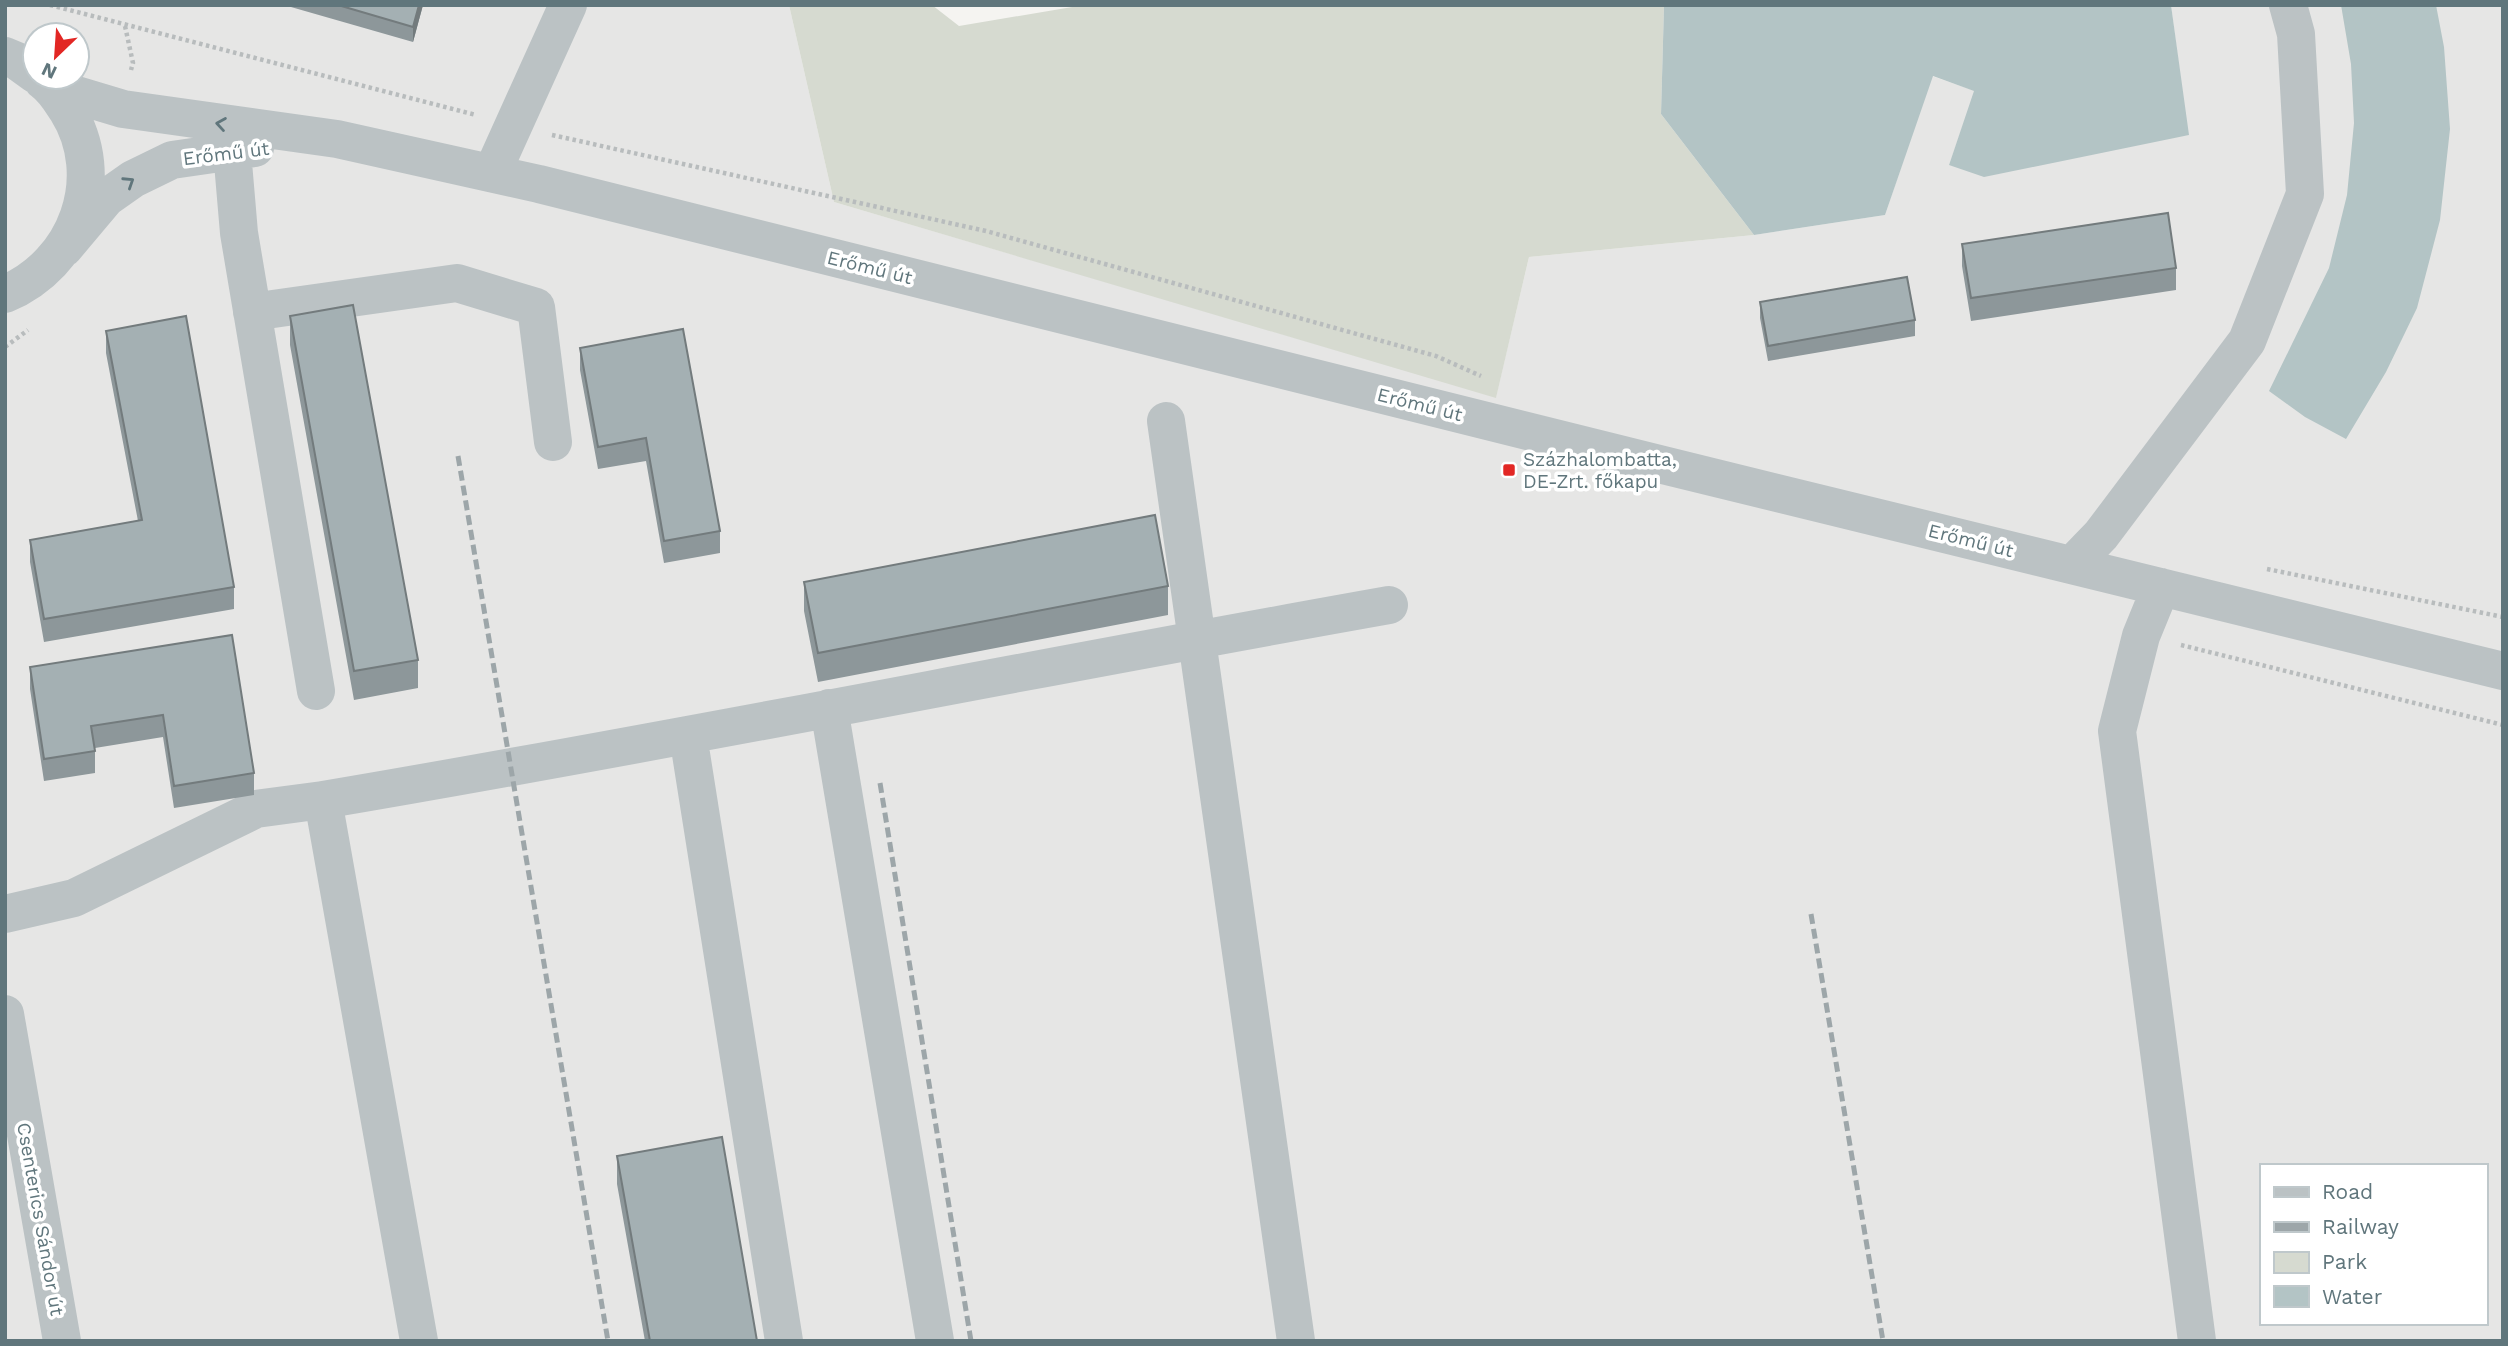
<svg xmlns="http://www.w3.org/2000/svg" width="2508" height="1346" font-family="'Work Sans',sans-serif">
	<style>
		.built { fill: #e6e6e5; fill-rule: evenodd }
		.green { fill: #d6dad0 }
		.water { fill: #b3c4c5 }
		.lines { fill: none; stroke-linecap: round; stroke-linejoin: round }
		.path { stroke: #b8bcbd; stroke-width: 4.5; stroke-dasharray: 3.5 3.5; stroke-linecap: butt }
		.minor { stroke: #bbc2c4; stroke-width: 38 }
		.rail { stroke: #9da6a9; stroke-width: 5; stroke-dasharray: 10 5; stroke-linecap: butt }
		.wall { fill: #8d979a }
		.shaded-wall { fill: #737b7d }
		.building { fill: #a4b0b3; stroke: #737b7d; stroke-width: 2 }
		.oneway { stroke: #60767c }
		.poi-dot { fill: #e22724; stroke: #fff; stroke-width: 2.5 }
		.labels { text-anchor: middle; stroke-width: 7; stroke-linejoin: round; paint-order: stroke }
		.street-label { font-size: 19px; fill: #60767c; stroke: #fff }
		.poi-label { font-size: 19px; fill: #60767c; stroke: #fff; text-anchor: start }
	</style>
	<rect width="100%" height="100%" fill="#f5f4f1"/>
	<path class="built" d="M5 5H789L834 202 1496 397 1529 257 1754 235 1885 215 1932 76 1975 91 1949 165 2188 135 2171 5H2503V1341H5ZM35 35H77V77H35ZM2261 1166H2485V1323H2261Z"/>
	<path class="green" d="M789 5H932L959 26 1084 5H1664L1661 114 1754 235 1529 257 1496 398 834 202Z"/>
	<path class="water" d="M1664 5H2171L2189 135 1984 177 1949 165 1974 91 1933 76 1885 215 1754 235 1661 114Z
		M2341 5H2436L2444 47 2450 129 2440 220 2417 308 2386 372 2346 439 2305 417 2269 391 2329 268 2347 195 2354 123 2351 64Z"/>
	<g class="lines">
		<path class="path" d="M50 5 476 115
			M125 26 133 63 131 70
			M552 135 986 231 1436 356 1481 376
			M5 347 28 330
			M2267 569 2503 617
			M2181 645 2503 725"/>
		<path class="minor" d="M5 56 17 61 35 74
			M53 88 123 109 337 139 539 184 1663 465 2503 671
			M232 151 239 233 316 691
			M492 173 568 5
			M64 248 106 198 133 179 172 160 255 148
			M5 294C77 264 109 177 67 110 59 98 54 89 43 81
			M252 312 457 283 536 307 553 442
			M1166 421 1296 1341
			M2072 565 2101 535 2247 341 2305 194 2296 34 2288 5
			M2161 587 2141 636 2117 731 2197 1341
			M829 708 935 1341
			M688 735 784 1341
			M5 914 74 898 256 809 323 800
			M5 1014 62 1341
			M419 1341 323 800C679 740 1033 668 1389 605"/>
		<path class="rail" d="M458 456 608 1341
			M880 783 971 1341
			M1811 914 1883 1341"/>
	</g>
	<path class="wall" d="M284 5H423L413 42Z
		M1962 244 2176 268V290L1971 321 1962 266Z
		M1760 302 1915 320V336L1768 361 1760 318Z
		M290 316 418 660V688L354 700 290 345Z
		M106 331 234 587V609L44 642 30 562V540L138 521 106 353Z
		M580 348 720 531V553L664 563 646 461 598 469 580 370Z
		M804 582 1168 586V615L818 682 804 611Z
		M232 635 254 773V795L174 808 163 737 95 748V773L44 781 30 689V667Z
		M617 1156 757 1341H645L617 1184Z"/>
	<path class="shaded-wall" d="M419 5H423L413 42V27Z"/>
	<path class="building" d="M338 5H419L413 27Z
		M2168 213 2176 268 1971 298 1962 244Z
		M1907 277 1915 320 1768 346 1760 302Z
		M353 305 418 660 354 671 290 316Z
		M186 316 234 587 44 619 30 540 142 520 106 331Z
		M683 329 720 531 664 541 646 438 598 447 580 348Z
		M1155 515 1168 586 818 653 804 582Z
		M232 635 254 773 174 786 163 715 91 726 95 751 44 759 30 667Z
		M722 1137 757 1341H650L617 1156Z"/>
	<defs><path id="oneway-chevron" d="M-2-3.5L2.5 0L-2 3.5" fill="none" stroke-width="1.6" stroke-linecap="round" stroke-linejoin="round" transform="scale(1.75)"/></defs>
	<g class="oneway">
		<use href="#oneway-chevron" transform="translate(221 124) rotate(-171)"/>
		<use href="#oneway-chevron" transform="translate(129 182) rotate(-33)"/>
	</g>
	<rect class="poi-dot" x="1502" y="463" width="14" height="14" rx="3.5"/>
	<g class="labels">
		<g class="street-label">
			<text transform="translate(226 153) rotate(-7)" y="7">Erőmű út</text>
			<text transform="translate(870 267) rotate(14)" y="7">Erőmű út</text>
			<text transform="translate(1420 404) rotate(14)" y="7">Erőmű út</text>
			<text transform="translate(1971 540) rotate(14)" y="7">Erőmű út</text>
			<text transform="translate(41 1219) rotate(80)" y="7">Csenterics Sándor út</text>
		</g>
		<g class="poi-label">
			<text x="1523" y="466">Százhalombatta,<tspan x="1523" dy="22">DE-Zrt. főkapu</tspan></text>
		</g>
	</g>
	<rect width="2508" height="1346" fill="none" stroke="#60767c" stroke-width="14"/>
	<rect x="2260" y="1164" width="228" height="161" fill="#ffffff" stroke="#bfc8cb" stroke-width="2"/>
	<rect x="2274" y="1187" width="35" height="10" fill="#bbc2c4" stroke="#bfc8cb" stroke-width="2"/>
	<text x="2322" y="1199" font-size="21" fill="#60767c">Road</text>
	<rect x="2274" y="1222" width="35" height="10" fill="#9da6a9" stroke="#bfc8cb" stroke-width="2"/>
	<text x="2322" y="1234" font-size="21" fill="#60767c">Railway</text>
	<rect x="2274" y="1252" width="35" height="21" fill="#d6dad0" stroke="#bfc8cb" stroke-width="2"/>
	<text x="2322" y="1269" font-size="21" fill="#60767c">Park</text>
	<rect x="2274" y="1286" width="35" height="21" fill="#b3c4c5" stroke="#bfc8cb" stroke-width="2"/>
	<text x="2322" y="1304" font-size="21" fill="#60767c">Water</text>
	<g transform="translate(56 56) rotate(205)"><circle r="33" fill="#ffffff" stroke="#bfc8cb" stroke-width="2"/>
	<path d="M0-5L12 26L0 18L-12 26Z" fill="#e22724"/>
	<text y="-10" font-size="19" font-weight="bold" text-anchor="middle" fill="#60767c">N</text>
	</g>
</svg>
